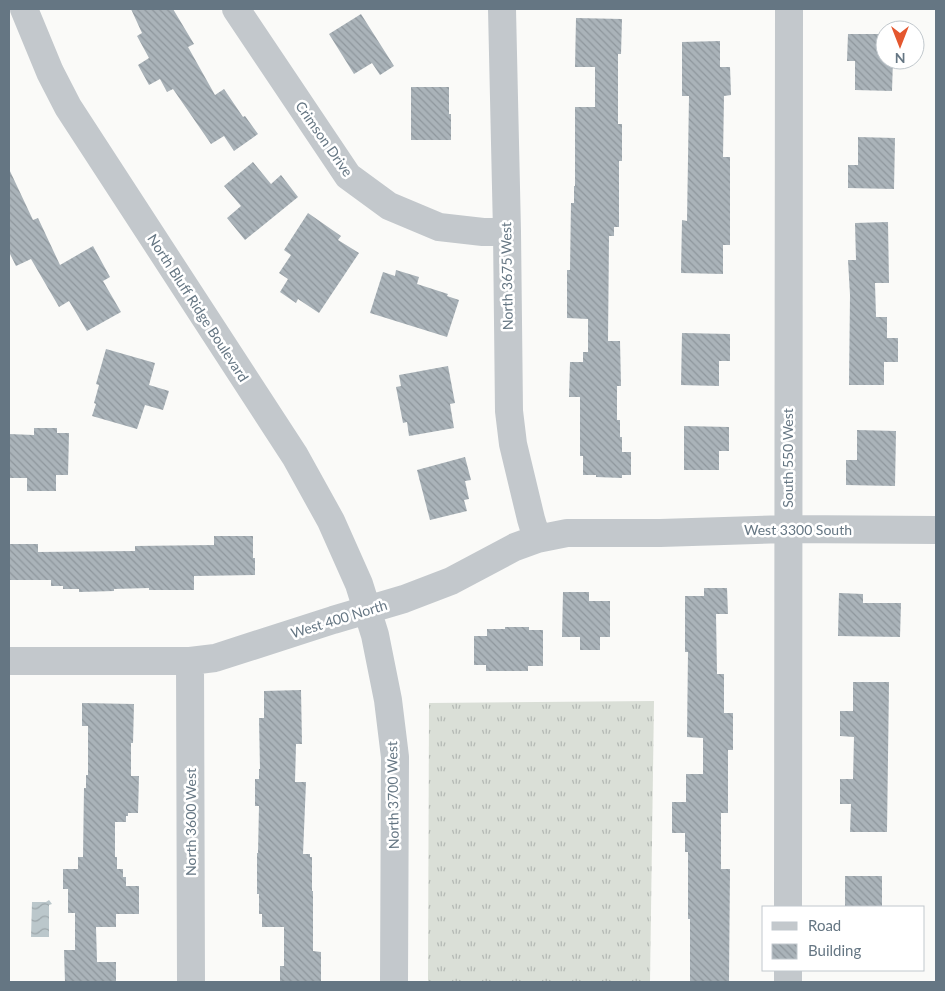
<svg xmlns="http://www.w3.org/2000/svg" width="945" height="991" font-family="Lato,sans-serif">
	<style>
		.grass { fill: url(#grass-tufts) }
		.water { fill: url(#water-waves) }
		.building { fill: url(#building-back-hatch) }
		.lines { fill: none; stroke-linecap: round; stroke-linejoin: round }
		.minor { stroke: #c3c8cc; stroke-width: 28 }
		.labels { text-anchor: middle; stroke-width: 5; stroke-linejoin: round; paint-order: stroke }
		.street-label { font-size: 14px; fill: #657683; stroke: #fff }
	</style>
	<defs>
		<pattern id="grass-tufts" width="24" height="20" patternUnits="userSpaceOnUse" patternTransform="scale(1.25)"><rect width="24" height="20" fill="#dadfd7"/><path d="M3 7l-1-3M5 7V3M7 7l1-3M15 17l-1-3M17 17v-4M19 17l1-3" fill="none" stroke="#b4b9b4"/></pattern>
		<pattern id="water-waves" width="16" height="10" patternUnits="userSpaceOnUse" patternTransform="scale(1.25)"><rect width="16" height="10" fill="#bbc7cb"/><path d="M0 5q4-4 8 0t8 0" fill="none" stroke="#9ca6aa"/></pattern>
		<pattern id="building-back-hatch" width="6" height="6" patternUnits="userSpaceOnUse" patternTransform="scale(1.25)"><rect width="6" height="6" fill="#aab3b9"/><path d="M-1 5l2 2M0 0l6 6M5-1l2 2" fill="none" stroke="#8e969c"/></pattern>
	</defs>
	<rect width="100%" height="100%" fill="#fafaf8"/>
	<path class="grass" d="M654 701 650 982H428L429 703Z"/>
	<path class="water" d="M49 900 52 904 49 905V937H31L32 902H46Z"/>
	<path class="building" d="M131 9H173L194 44 188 47 215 95 224 89 243 117 245 116 258 134 234 151 224 136 211 144 173 89 167 92 160 79 149 85 138 65 149 58 137 36 142 33Z
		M361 14 394 66 380 75 372 63 354 74 329 34Z
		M576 18 622 19 621 54H618V124H622V161H619V227H614V236H609L608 341H620L621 386H617V420H620V437H622V452H631V475H622V478L596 477V475H583V456H580V397H569L570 362H583V352H588V319L567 318V270H570L571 203H574V186H575V107H595V67H575Z
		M848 34H885V60H893L892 91 855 90V61H847Z
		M720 41V67H730L731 95 724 96 723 157H730V245H723V274L681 273 682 220 687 221 689 96H682V42Z
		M411 87H449V114H451V140H411Z
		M858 137 895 138 894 189 848 188V165H858Z
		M253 162 271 184 281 175 298 197 245 240 227 218 241 206 224 186Z
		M9 169 33 220 38 218 60 265 93 246 110 277 103 281 121 312 87 331 69 301 59 307 31 259 16 266 9 252Z
		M308 213 341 236 338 240 359 253 319 313 298 299 296 303 280 292 288 279 279 273 291 255 284 250Z
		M888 222 889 283H875L876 317H887V338H898V362H884V385H849L850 295 848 260H856L855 223Z
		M396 270 419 277 417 284 448 294 447 296 459 300 447 337 370 313 383 272 395 276Z
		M682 333 730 334V361H719V386L681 385Z
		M106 349 155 363 149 385 169 391 163 410 145 405 137 429 92 416 96 404 94 403 99 385 96 384Z
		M448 366 455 403 450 404 454 428 409 436 407 422 403 423 396 387 401 386 399 375Z
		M684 426 729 427V451H719V470H684Z
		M34 428H57V433H69L68 475H56V491H27V478H9V434L34 435Z
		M857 430 896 431 895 486 846 485V460H857Z
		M465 457 471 480 465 481 469 499 464 500 467 511 430 520 417 470Z
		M214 536H253V558H255V575L194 576V590H149V588L114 589V591L79 592V589H63V586H51V580H9V544H38V552L135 551V546L214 545Z
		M704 588H727L728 614H716L717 674H724V713H733V750H728V813H721V869H730L729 982H690V919H688V852H685V833H672V802H686V774H703V738L687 737 688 652H685V596H704Z
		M563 592H589V601H610V637H600V650H580V637H562Z
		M839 593 863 594V603H901L900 637 838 636Z
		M505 627H529V630H543V666H528V671H486V665H474V636H487V629H505Z
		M853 682H889L887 832H850L851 804H840V779H853L854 737 840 736V711H853Z
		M301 690 302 744H296L295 782H306L303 854H310V857H312V891H313V951L321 952V982H280V966H284V927H262V914H259V894H257V853H258L259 806H255V779H259V769H260L259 718H264V691Z
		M82 703 134 704 133 743H131V776H139L138 813H128V816H126V822H115V857H117V869H123V877H126V886H139V914H116V927H96L97 962H116V982H65L64 950H75V913H68V889H63V869H78V857H83L84 788H86V775H88V726H82Z
		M845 876H882V907H845Z"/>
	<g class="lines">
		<path class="minor" d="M24 9 50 72 68 107 295 456 331 521 359 584 375 635 388 700 395 757 394 982
			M236 9 348 176 389 206 439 227 483 232H507
			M502 9 507 232 509 411 513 444 531 519 537 539
			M9 661H190L215 658 333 620 404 599 451 581 515 547 537 539 567 533H660L788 529 936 530
			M190 661 191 982
			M788 907 789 9
			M788 970V982"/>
	</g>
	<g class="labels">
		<g class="street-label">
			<text transform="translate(324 139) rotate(55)" y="5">Crimson Drive</text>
			<text transform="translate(507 276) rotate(-91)" y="5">North 3675 West</text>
			<text transform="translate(198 308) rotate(57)" y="5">North Bluff Ridge Boulevard</text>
			<text transform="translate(788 458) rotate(-90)" y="5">South 550 West</text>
			<text x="798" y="535">West 3300 South</text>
			<text transform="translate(339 619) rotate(-17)" y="5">West 400 North</text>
			<text transform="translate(393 795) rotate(-91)" y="5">North 3700 West</text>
			<text transform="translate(191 822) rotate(-90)" y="5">North 3600 West</text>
		</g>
	</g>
	<rect width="945" height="991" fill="none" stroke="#657683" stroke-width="20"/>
	<rect x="762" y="906" width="162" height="65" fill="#ffffff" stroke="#c1c8cd"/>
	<rect x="772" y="922" width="25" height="8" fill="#c3c8cc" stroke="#c1c8cd"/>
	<text x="808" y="931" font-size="15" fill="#657683">Road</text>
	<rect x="772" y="944" width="25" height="15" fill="url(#building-back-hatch)" stroke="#c1c8cd"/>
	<text x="808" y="956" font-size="15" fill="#657683">Building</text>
	<g transform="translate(900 45) rotate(180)"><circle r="24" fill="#ffffff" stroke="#c1c8cd"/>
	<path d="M0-4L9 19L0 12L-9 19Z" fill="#e4572e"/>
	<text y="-8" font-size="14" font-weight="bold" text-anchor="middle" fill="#657683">N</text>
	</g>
</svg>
